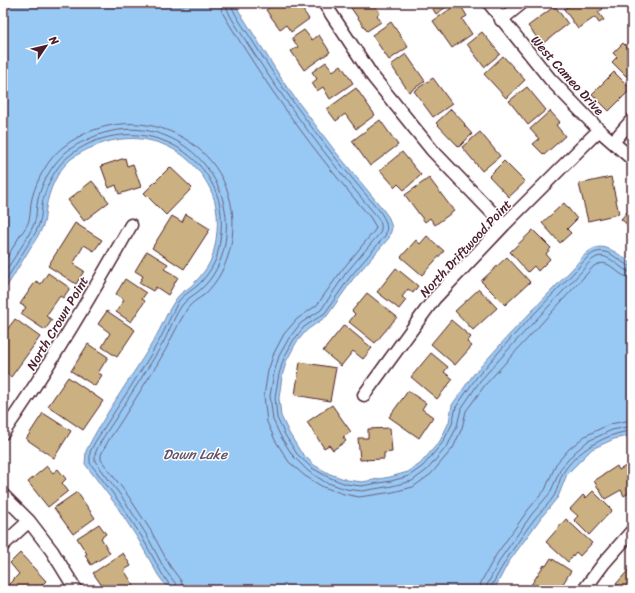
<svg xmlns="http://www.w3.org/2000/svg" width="635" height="593" font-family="Sriracha,sans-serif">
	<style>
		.water { fill: #98c8f4; stroke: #7984a4 }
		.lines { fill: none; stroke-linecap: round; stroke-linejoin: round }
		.shore { stroke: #69637b; stroke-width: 1 }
		.building { fill: #cbb181; stroke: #4a1f2b }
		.street-casing { stroke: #4a1f2b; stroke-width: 15 }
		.street { stroke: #fff; stroke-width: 12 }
		.labels { text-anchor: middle; stroke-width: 3; stroke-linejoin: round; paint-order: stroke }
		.street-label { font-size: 13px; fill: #4a1f2b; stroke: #fff }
		.water-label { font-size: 14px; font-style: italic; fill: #615267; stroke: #fff }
	</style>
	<rect width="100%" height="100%" fill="#fff"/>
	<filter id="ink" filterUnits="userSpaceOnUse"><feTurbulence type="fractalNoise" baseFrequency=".025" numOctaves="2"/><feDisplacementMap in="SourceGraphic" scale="8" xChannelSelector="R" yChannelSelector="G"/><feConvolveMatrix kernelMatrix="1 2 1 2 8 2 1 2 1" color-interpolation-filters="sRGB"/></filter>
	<g filter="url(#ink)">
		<path class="water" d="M3 3H234L286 86 335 151 382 208 389 218 392 228 389 238 353 279 327 316 307 330 296 343 287 360 282 376 279 398 281 416 289 433 300 451 314 465 330 474 347 480 362 482 390 477 408 472 420 464 440 441 449 422 452 405 473 375 509 335 576 265C597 237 608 246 632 264V435L614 439 592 449 567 474 558 497 540 519 508 563 494 590H169L158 575 138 539 116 505 85 464 86 451C105 413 132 377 154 340 162 327 167 311 176 299 179 294 186 290 190 287 199 279 210 266 213 254 218 235 220 212 212 193 191 145 140 126 93 147 85 150 78 154 71 159 57 171 49 190 46 208 45 214 45 221 43 226 39 235 34 242 29 250 20 264 12 279 3 293Z"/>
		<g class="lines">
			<path class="shore" d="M220 3 222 12C265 85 315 153 370 217L376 227 375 230 342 270 317 305 297 319 284 334 274 353 268 371 264 396 267 422 275 440 289 462 305 476 323 487 344 494 359 497 393 492 413 487 431 474 453 448 462 428 466 411 485 385 594 266C611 256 615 277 632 278
				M226 3C226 13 239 29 244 38 283 100 327 158 375 214 380 220 383 225 380 233L346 273 321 310 301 323 289 338 279 356 274 373 270 396 273 420 281 437 293 456 308 471 325 482 346 489 362 491 392 486 412 481 427 470 448 445 457 426 461 409 480 381 516 341 582 271C597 252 602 252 621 267 625 270 627 272 632 272
				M231 3C232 12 245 29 250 37 288 99 332 156 379 210 385 219 389 225 385 236L350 277 325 313 304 327 293 341 284 358 279 374 275 397 277 418 285 435 297 454 312 468 328 477 346 484 361 486 391 481 409 476 423 466 443 442 452 424 456 407 476 378 512 337 578 268C591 252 600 245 618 259 623 262 627 266 632 267
				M3 264C9 254 15 244 21 234 24 230 28 225 29 220 31 213 30 205 32 198 37 179 48 159 63 147 140 88 249 148 231 245 227 264 218 282 204 295 198 299 191 303 187 309 176 327 169 345 158 363 146 382 134 401 122 420 115 431 106 443 101 455V460L129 497 151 531 170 566 181 581 183 590
				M3 275C13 259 26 242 34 224 37 217 36 207 38 199 42 182 52 165 65 153 74 145 86 140 98 135 169 110 237 170 225 243 222 261 214 278 200 290 195 295 187 298 183 304 175 314 169 332 163 343 148 369 131 393 116 418 108 430 100 441 95 454V461L124 500 146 534 165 570 176 584 177 590
				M3 285C11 272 19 259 27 246 31 239 37 232 39 224 42 217 41 208 43 200 47 184 56 166 69 156 118 117 192 133 216 192 224 212 222 235 217 256 214 266 205 279 197 286 191 291 182 296 178 302 171 315 166 328 159 341 139 375 116 409 95 442L90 452V463L120 503 142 537 161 572 171 587 172 590
				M480 590 481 582 496 555 528 510 545 490 556 464 569 449 585 436 610 424 632 420
				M486 590 487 585 501 558 532 514 550 493 561 468 574 453 588 441 612 430 632 426
				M491 590V587C504 562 519 539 536 517 542 510 549 504 554 496 558 489 559 480 563 473 575 452 608 432 632 431"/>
		</g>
		<path class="building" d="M276 3H298L309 19 291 32 286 25 280 29 266 10Z
			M357 3H373L380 13 377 15 381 22 367 31 351 8Z
			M429 3H452L436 14Z
			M459 3 467 16 462 19 472 34 452 48 433 21Z
			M573 3H599L603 9 598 12 604 20 599 23 595 17 578 29 564 9Z
			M555 6 568 24 542 44 528 26Z
			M391 22 408 47 389 60 372 35Z
			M304 30 312 40 319 35 330 52 304 70 291 51 298 47 292 38Z
			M482 32 500 54 484 67 467 44Z
			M623 43 627 47 632 43V71L626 76 612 62 617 57 613 53Z
			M406 54 425 81 409 92 391 65Z
			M503 56 525 80 506 98 484 74Z
			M326 62 333 71 341 65 353 83 330 99 323 87 317 91 312 83 317 79 312 72Z
			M614 72 631 89 609 111 592 94Z
			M433 78 452 104 433 117 414 91Z
			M527 87 546 110 528 125 509 101Z
			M356 88 375 115 356 129 345 114 336 121 327 109Z
			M451 109 465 124 464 125 472 134 459 147 436 123Z
			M550 111 560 122 556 125 565 136 544 155 533 144 539 139 530 129Z
			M380 120 398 145 370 166 352 141Z
			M480 132 500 156 482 171 462 147Z
			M402 152 421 175 404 190 398 184 395 187 380 170Z
			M125 158 127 166 133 164 141 187 119 194 116 185 109 188 101 166Z
			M504 161 525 182 509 197 489 176Z
			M170 167 192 188 166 215 144 193Z
			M611 177 619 214 588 221 579 184Z
			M429 178 454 211 435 225 430 218 425 222 405 195Z
			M92 181 109 202 84 221 68 200Z
			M564 203 577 219 567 229 571 233 560 243 542 223Z
			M632 207V229L621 219Z
			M186 214 210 229 184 269 152 248 172 216 182 222Z
			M75 223 102 240 94 251 84 245 73 264 84 271 76 284 48 266Z
			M533 230 551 248 546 254 550 259 538 271 534 266 528 272 510 252Z
			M427 236 444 251 422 275 401 257 416 240 420 244Z
			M147 251 168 264 164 269 178 277 168 295 156 287 153 291 139 283 143 276 135 271Z
			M507 257 530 282 505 305 481 281Z
			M396 268 418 286 413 293 408 289 402 297 406 300 399 309 377 292Z
			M48 273 70 288 63 298 60 296 46 316 52 320 45 330 21 314 26 307 20 304 36 281 41 284Z
			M125 279 146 293 142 299 145 301 131 322 116 312 124 300 116 294Z
			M479 289 497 308 473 330 455 311Z
			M367 293 397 317 375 343 349 322 355 314 352 311Z
			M107 311 135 330 117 357 102 347 110 333 98 324Z
			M15 319 40 337 11 377 3 371V335Z
			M451 320 471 337 467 342 472 346 455 365 431 344Z
			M344 325 372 348 363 359 353 351 341 366 323 351Z
			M88 344 108 357 98 373 102 375 95 386 71 371Z
			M431 353 448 367 444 372 453 379 437 399 411 377Z
			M300 362 336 368 330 401 295 395Z
			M68 377 103 401 83 430 48 406Z
			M408 391 426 403 422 409 433 417 419 438 389 417Z
			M332 405 351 432 343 437 346 441 333 450 329 445 324 448 307 422Z
			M43 413 71 431 54 458 26 439Z
			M390 428 392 452 384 453V459L360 460 358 438H368V429Z
			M47 466 53 473 58 469 66 479 62 483 68 491 48 507 28 482Z
			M617 466 619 470 626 466 632 476V491L624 496 621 490 605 499 594 481Z
			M593 491 612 510 589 535 574 520 578 516 570 509 583 495 586 498Z
			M77 492 95 518 73 534 54 508Z
			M566 519 592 543 580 556 576 552 568 562 546 542Z
			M99 524 106 534 101 538 110 553 91 565 85 555 87 554 77 538Z
			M20 553 46 581 38 589 35 585 30 590H3L19 574 10 563Z
			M123 553 131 566 124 570 134 586 128 590H105L93 573Z
			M551 558 571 571 559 590H539L531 585 544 565 546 566Z
			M632 566V590H623L616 584Z
			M522 585 530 590H519Z"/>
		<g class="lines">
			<g class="street-casing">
				<path id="street" d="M324 3 373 77 432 150 504 225
					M489 3 550 79 599 130 632 159
					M501 20 522 3
					M613 142 632 120
					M364 395 434 299 504 225 599 130
					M3 433C50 366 91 296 131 225
					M3 495 29 521 52 551 76 590
					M3 545 29 521
					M584 590 604 563 632 531"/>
			</g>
			<use href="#street" class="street"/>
		</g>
	</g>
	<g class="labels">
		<g class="street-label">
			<text transform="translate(568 75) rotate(48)" y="5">West Cameo Drive</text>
			<text transform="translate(465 248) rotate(-47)" y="5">North Driftwood Point</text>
			<text transform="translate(57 323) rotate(-59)" y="5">North Crown Point</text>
		</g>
		<g class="water-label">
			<text x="195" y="459">Dawn Lake</text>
		</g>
	</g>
	<rect width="635" height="593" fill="none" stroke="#fff" stroke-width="16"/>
	<rect x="8" y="8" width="619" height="577" fill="none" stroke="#4a1f2b" stroke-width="1.5" filter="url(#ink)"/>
	<g transform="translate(46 46) rotate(55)" stroke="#ffffff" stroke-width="3" paint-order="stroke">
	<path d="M0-3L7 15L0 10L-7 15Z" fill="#4a1f2b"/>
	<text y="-6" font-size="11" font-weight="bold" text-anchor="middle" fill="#4a1f2b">N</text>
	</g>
</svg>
